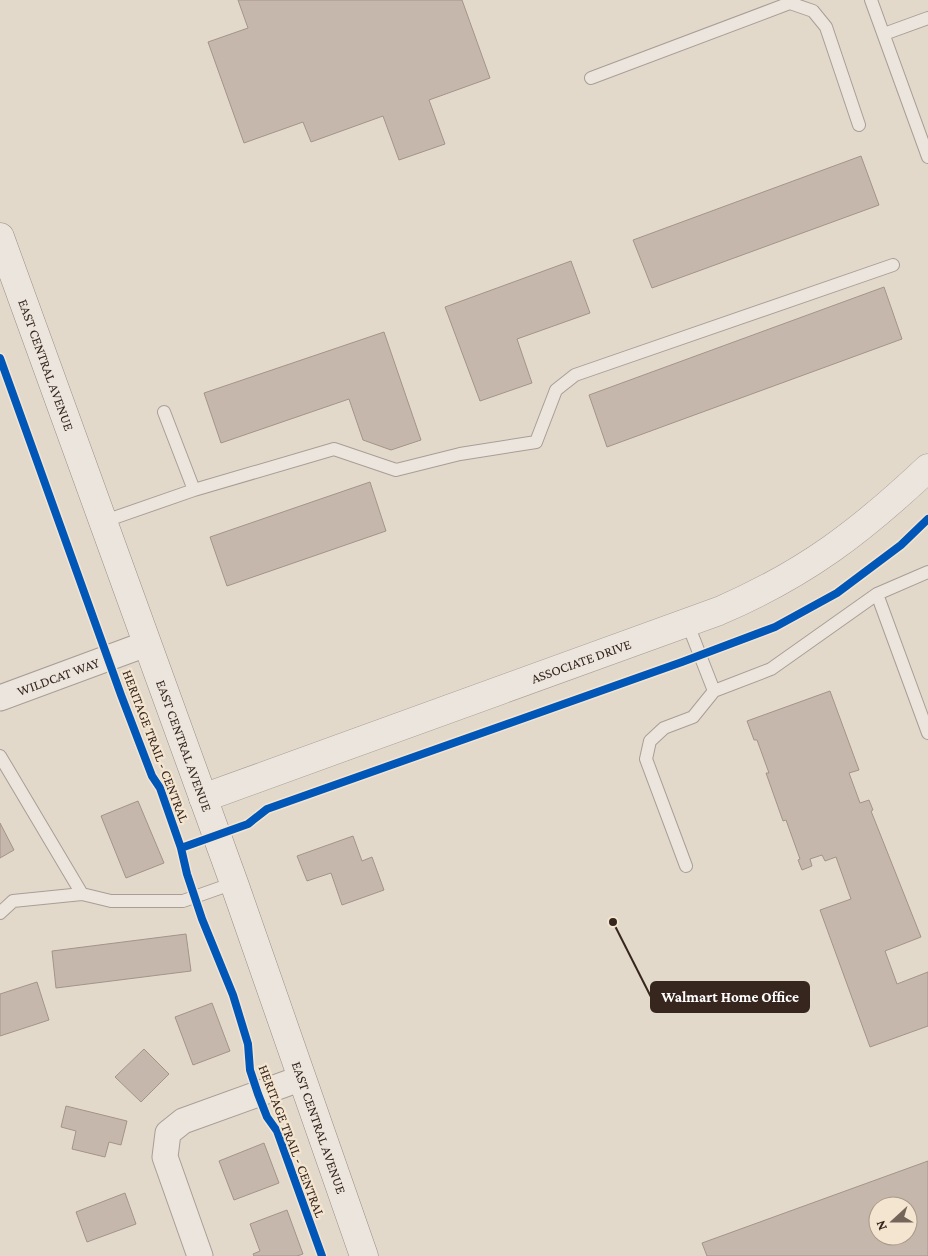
<svg xmlns="http://www.w3.org/2000/svg" width="928" height="1256" font-family="'Crimson Pro',serif">
	<style>
		.building { fill: #c6b7ac; stroke: #a3948a; fill-rule: evenodd }
		.lines { fill: none; stroke-linecap: round; stroke-linejoin: round }
		.service-casing { stroke: #a89e95; stroke-width: 14 }
		.minor-casing { stroke: #a89e95; stroke-width: 27 }
		.tertiary-casing { stroke: #a89e95; stroke-width: 29 }
		.secondary-casing { stroke: #978e84; stroke-width: 29 }
		.service { stroke: #ebe5dd; stroke-width: 12 }
		.minor { stroke: #ebe5dd; stroke-width: 25 }
		.tertiary { stroke: #ebe5dd; stroke-width: 28 }
		.secondary { stroke: #ebe5dd; stroke-width: 28 }
		.cycleway-casing { stroke: #f4e5d0; stroke-width: 11 }
		.cycleway { stroke: #0057b8; stroke-width: 8 }
		.labels { text-anchor: middle; stroke-width: 4.5; stroke-linejoin: round; paint-order: stroke }
		.street-label { font-size: 14px; fill: #36261d; stroke: #f4e5d0 }
		.leader { fill: none; stroke: #36261d; stroke-width: 2 }
		.callout-dot { fill: #36261d; stroke: #f4e5d0; stroke-width: 2 }
		.callout { fill: #36261d; stroke: #36261d; stroke-width: 2 }
		.callout-label { font-size: 15px; text-anchor: middle; font-weight: bold; fill: #fff }
	</style>
	<rect width="100%" height="100%" fill="#e3d9cb"/>
	<path class="building" d="M238 0H462L490 78 429 100 445 144 399 160 383 116 311 142 303 122 244 143 208 42 248 28Z
		M861 156 879 205 652 288 633 240Z
		M571 261 590 313 517 339 532 383 480 401 445 307Z
		M884 287 902 339 607 447 589 395Z
		M384 332 421 440 391 450 363 440 349 399 221 443 204 393Z
		M370 482 386 531 227 586 210 537Z
		M830 691 859 770 849 773 860 803 869 800 873 810 871 811 921 937 885 951 897 984 928 972V1026L870 1047 820 910 851 899 836 857 825 861 822 855 810 859 812 866 802 870 798 860 800 859 786 820 783 821 766 773H769L757 740H754L747 721Z
		M138 801 164 863 126 878 101 816Z
		M0 823 14 850 0 858Z
		M353 836 362 861 372 857 384 890 342 905 331 873 307 881 297 856Z
		M186 934 191 971 56 988 52 951Z
		M37 982 49 1020 0 1036V994Z
		M212 1003 230 1051 193 1065 175 1017Z
		M144 1049 169 1074 141 1102 115 1077Z
		M66 1106 127 1121 121 1145 109 1142 105 1157 72 1149 76 1131 61 1127Z
		M264 1143 279 1183 234 1200 219 1161Z
		M928 1161V1256H707L702 1243ZM878 1206H908V1236H878Z
		M125 1193 136 1224 87 1242 76 1212Z
		M287 1210 303 1254 297 1256H254L253 1254 260 1251 250 1224Z"/>
	<g class="lines">
		<g class="service-casing">
			<path id="service" d="M871 0 928 157
				M884 34 928 18
				M591 78 790 3 813 11 826 27 859 125
				M164 412 194 490
				M102 522 194 490 334 449 396 470 460 454 536 442 556 390 575 375 893 265
				M877 594 928 733
				M687 622 714 691 771 669 877 594 928 572
				M0 756 82 894
				M686 866 646 759 650 741 664 728 693 717 714 691
				M0 913 13 901 82 894 111 901H183L234 883"/>
		</g>
		<g class="minor-casing">
			<g id="minor">
				<path id="s1" d="M0 698 146 644"/>
				<path d="M200 1256 165 1157 168 1133 183 1121 302 1078"/>
			</g>
		</g>
		<g class="tertiary-casing">
			<g id="tertiary">
				<path id="s2" d="M203 798 719 611C805 574 860 532 928 468"/>
			</g>
		</g>
		<g class="secondary-casing">
			<g id="secondary">
				<path id="s3" d="M0 237 234 883 364 1256"/>
			</g>
		</g>
		<use href="#service" class="service"/>
		<use href="#minor" class="minor"/>
		<use href="#tertiary" class="tertiary"/>
		<use href="#secondary" class="secondary"/>
		<g class="cycleway-casing">
			<path id="cycleway" d="M0 358 121 695 152 776 160 788 181 848 187 874 202 919 233 995 248 1044 250 1070 258 1094 267 1117 277 1131 322 1256
				M181 848 248 824 267 809 682 662 775 627 837 593 901 545 928 519"/>
		</g>
		<use href="#cycleway" class="cycleway"/>
	</g>
	<g class="labels">
		<g class="street-label">
			<text dy="5" stroke="none"><textPath href="#s3" startOffset="136">EAST CENTRAL AVENUE</textPath></text>
			<text dy="5" stroke="none"><textPath href="#s2" startOffset="402">ASSOCIATE DRIVE</textPath></text>
			<text dy="5" stroke="none"><textPath href="#s1" startOffset="62">WILDCAT WAY</textPath></text>
			<text transform="translate(156 746) rotate(69)" y="5">HERITAGE TRAIL - CENTRAL</text>
			<text dy="5" stroke="none"><textPath href="#s3" startOffset="541">EAST CENTRAL AVENUE</textPath></text>
			<text dy="5" stroke="none"><textPath href="#s3" startOffset="946">EAST CENTRAL AVENUE</textPath></text>
			<text transform="translate(292 1141) rotate(69)" y="5">HERITAGE TRAIL - CENTRAL</text>
		</g>
	</g>
	<path class="leader" d="M613 922L651 997"/>
	<circle class="callout-dot" cx="613" cy="922" r="5"/>
	<rect class="callout" x="651" y="982" width="158" height="30" rx="5"/>
	<g class="callout-label">
		<text x="730" y="1002">Walmart Home Office</text>
	</g>
	<g transform="translate(893 1221) rotate(249)"><circle r="24" fill="#f4e5d0" stroke="#a89988"/>
	<path d="M0-4L9 19L0 12L-9 19Z" fill="#73655a"/>
	<text y="-8" font-size="14" font-weight="bold" text-anchor="middle" fill="#36261d">N</text>
	</g>
</svg>
